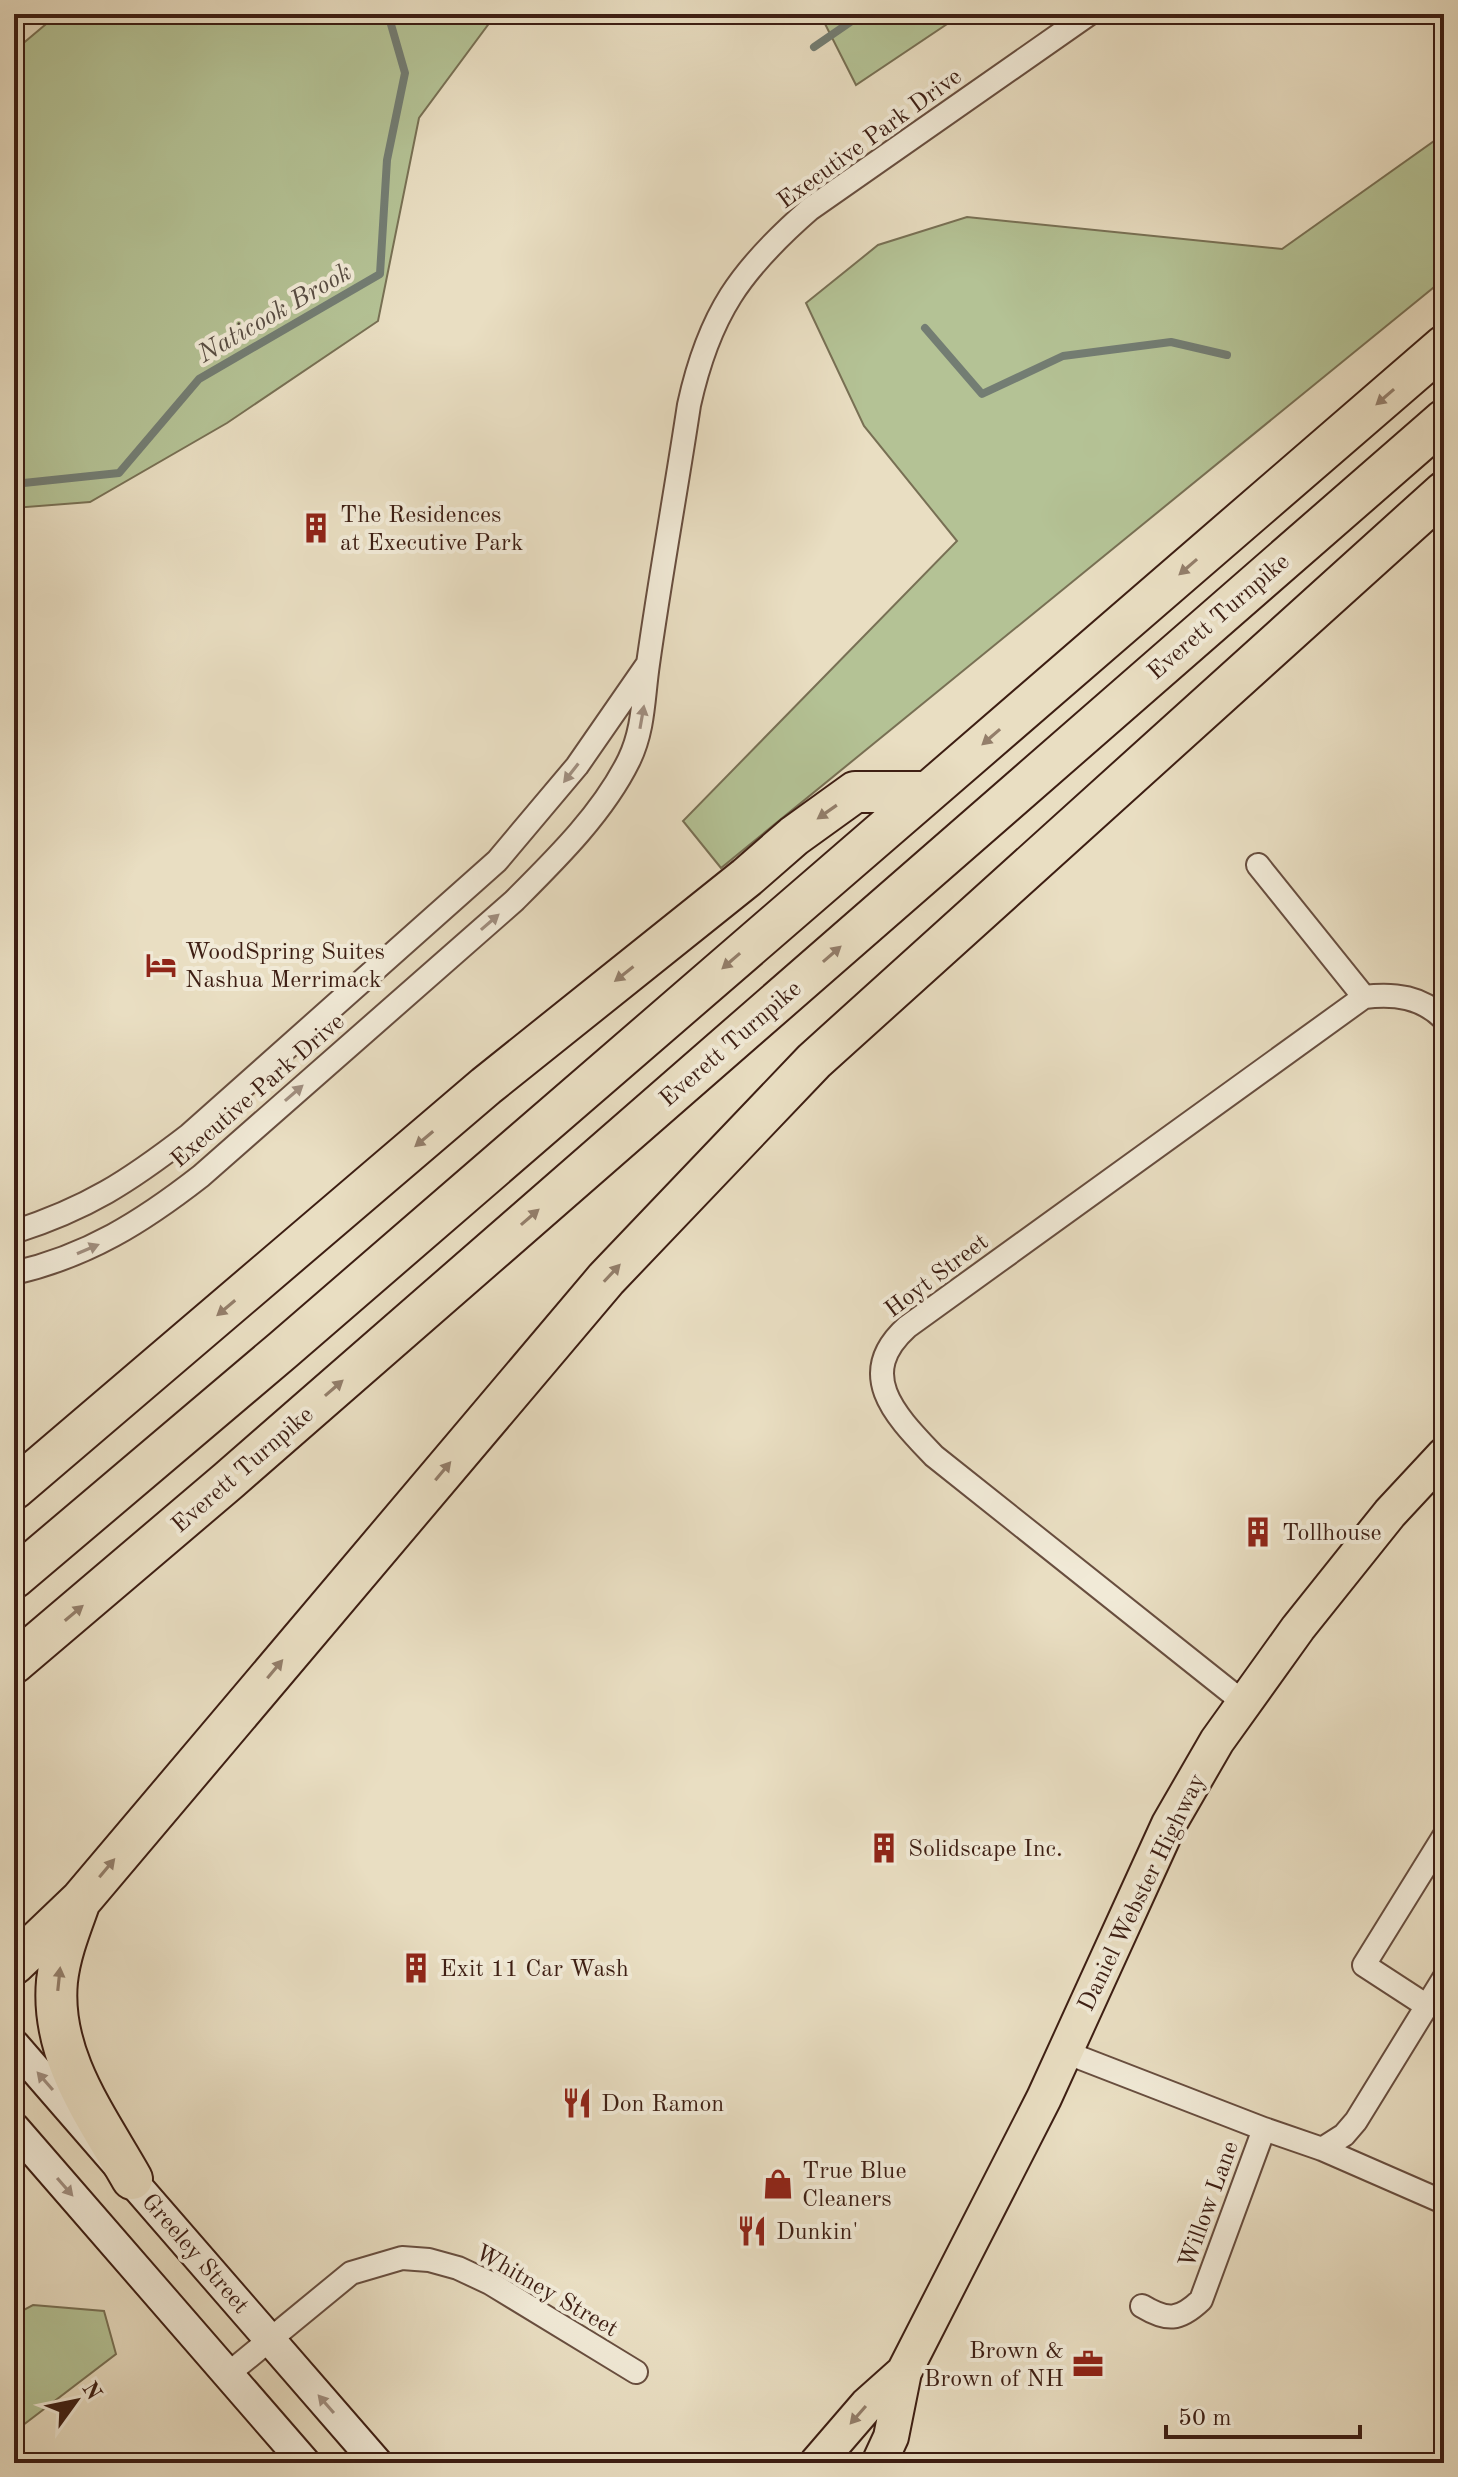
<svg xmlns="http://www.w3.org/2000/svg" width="1458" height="2477" font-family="'Old Standard TT',serif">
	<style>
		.green { fill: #b4c295; stroke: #787054; stroke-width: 2 }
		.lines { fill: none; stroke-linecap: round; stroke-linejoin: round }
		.stream { stroke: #737d73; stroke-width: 8 }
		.minor-casing { stroke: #684e3f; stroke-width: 26 }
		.secondary-casing { stroke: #3d1e13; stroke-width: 34 }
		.primary-casing { stroke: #3d1e13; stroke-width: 38 }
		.motorway-casing { stroke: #3d1e13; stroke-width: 44 }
		.minor { stroke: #f1ead7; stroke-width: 22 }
		.secondary { stroke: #f1ead7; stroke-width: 30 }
		.primary { stroke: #e9dec2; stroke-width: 34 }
		.motorway { stroke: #e9dec2; stroke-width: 40 }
		.oneway { fill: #937e6a }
		.oneway2 { fill: #a08e7f }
		.labels { text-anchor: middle; stroke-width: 8; stroke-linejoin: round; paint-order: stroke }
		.street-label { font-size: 24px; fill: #3d1e13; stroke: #f1ead7 }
		.poi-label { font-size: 24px; fill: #3d1e13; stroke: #f1ead7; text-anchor: start }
		.water-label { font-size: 26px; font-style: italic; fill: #584d43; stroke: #f1ead7 }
	</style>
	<rect width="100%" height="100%" fill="#e9dec2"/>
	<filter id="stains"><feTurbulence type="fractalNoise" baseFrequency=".0025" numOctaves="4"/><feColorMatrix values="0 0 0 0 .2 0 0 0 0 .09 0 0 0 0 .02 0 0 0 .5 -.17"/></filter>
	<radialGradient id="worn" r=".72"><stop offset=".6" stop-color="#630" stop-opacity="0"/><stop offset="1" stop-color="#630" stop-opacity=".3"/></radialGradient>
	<path class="green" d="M58 14H496L419 118 378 321 227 423 90 502 14 508V51Z
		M820 14H962L856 85Z
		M1444 134V279L721 868 683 821 957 541 864 426 806 303 878 245 967 217 1282 249Z
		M33 2305 104 2311 116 2354 14 2432V2315Z"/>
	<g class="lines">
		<path class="stream" d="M814 47 862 14
			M925 328 982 394 1063 356 1171 342 1227 355
			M14 484 119 473 199 379 380 274 387 160 405 73 388 14"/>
		<g class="minor-casing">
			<path id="minor" d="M1258 865 1364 997
				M14 1232C88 1208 128 1182 189 1135L497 861 577 766 647 665
				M14 1273C88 1256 142 1222 201 1176L514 901C556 859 603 813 629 760 644 729 643 698 648 664 660 578 676 491 689 405 709 314 740 270 810 209L1089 14
				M1243 1702 934 1456C896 1416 854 1375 907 1327L1364 997C1395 993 1422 997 1444 1019
				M1427 2006 1364 1965 1444 1836
				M1065 2052 1264 2129 1201 2300C1179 2321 1167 2321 1142 2306
				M1264 2129 1322 2149 1441 2201
				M1322 2149 1344 2135 1356 2121 1444 1978
				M228 2374 351 2273 402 2258 429 2260 458 2268 490 2283 636 2372"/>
		</g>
		<g class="secondary-casing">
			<path id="secondary" d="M14 2045 377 2463
				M14 2128 305 2463"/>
		</g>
		<g class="primary-casing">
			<path id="primary" d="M817 2463 867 2405 904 2372
				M879 2463 891 2437 904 2372 1044 2098 1169 1824 1217 1741 1298 1628 1390 1513 1444 1455"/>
		</g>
		<g class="motorway-casing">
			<path id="motorway" d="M14 1489 486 1086 747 877 794 836 855 792H927
				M14 1578 283 1350 1444 346
				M14 1663 228 1481 1444 420
				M79 1904C70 1929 60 1954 57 1981 50 2056 97 2117 132 2179
				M14 1964 81 1900 606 1279 814 1061 1444 492"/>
		</g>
		<use href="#minor" class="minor"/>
		<use href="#secondary" class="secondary"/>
		<use href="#primary" class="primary"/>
		<use href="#motorway" class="motorway"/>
	</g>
	<defs><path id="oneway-solid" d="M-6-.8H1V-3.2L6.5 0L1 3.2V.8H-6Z" transform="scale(2)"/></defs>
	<g class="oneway">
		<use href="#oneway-solid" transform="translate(1385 397) rotate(139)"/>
		<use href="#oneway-solid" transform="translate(1188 567) rotate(139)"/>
		<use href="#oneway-solid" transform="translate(991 737) rotate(139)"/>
		<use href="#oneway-solid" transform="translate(827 812) rotate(145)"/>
		<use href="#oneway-solid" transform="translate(832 954) rotate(-41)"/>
		<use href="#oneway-solid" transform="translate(731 961) rotate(139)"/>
		<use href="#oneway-solid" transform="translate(624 974) rotate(142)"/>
		<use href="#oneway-solid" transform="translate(424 1139) rotate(140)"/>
		<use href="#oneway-solid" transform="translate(530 1217) rotate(-41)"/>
		<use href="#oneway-solid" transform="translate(612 1273) rotate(-47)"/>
		<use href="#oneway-solid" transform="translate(226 1308) rotate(140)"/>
		<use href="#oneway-solid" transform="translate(334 1388) rotate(-41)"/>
		<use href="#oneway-solid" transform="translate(443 1471) rotate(-50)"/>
		<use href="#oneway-solid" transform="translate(74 1613) rotate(-40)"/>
		<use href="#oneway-solid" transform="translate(275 1669) rotate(-50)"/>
		<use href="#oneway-solid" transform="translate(107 1868) rotate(-50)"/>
		<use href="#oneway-solid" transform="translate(59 1979) rotate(-84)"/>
		<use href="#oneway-solid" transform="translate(858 2415) rotate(131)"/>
	</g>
	<g class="oneway2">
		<use href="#oneway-solid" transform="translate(642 717) rotate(-80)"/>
		<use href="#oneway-solid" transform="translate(571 773) rotate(128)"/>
		<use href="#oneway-solid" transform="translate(490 922) rotate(-41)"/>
		<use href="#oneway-solid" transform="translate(294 1093) rotate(-41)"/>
		<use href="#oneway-solid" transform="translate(88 1249) rotate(-23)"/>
		<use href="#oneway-solid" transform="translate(45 2081) rotate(-131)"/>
		<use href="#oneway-solid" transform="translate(65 2187) rotate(49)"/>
		<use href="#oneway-solid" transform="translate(326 2404) rotate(-131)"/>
	</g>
	<defs>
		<g id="building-bare" transform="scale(2.4)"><path d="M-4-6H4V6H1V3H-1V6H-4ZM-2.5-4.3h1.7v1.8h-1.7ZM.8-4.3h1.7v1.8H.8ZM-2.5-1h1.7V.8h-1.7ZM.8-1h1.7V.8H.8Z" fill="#8f2418" stroke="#f1ead7" stroke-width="2.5" paint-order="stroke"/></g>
		<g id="hotel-bare" transform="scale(2.4)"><path d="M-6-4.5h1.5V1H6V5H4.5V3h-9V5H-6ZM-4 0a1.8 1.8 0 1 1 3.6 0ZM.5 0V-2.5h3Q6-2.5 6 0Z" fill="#8f2418" stroke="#f1ead7" stroke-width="2.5" paint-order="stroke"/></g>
		<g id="restaurant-bare" transform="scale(2.4)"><path d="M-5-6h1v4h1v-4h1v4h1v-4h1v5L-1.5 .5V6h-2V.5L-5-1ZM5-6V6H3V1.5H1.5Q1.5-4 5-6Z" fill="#8f2418" stroke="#f1ead7" stroke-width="2.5" paint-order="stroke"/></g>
		<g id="shop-bare" transform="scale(2.4)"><path d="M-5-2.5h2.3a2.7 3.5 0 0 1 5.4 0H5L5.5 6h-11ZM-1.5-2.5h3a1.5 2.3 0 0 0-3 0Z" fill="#8f2418" stroke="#f1ead7" stroke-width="2.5" paint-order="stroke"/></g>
		<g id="office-bare" transform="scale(2.4)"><path d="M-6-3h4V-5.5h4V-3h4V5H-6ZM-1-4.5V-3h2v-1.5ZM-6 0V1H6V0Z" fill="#8f2418" stroke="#f1ead7" stroke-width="2.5" paint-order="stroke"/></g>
	</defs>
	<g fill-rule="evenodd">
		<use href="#building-bare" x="316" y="528"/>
		<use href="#hotel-bare" x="161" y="965"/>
		<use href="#building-bare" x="1258" y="1532"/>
		<use href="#building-bare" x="884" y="1848"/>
		<use href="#building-bare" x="416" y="1968"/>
		<use href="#restaurant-bare" x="577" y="2103"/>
		<use href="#shop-bare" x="778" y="2184"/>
		<use href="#restaurant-bare" x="752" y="2231"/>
		<use href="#office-bare" x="1088" y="2364"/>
	</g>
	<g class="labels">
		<g class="street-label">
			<text transform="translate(869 138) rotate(-36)" y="8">Executive Park Drive</text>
			<text transform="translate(1218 616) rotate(-41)" y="8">Everett Turnpike</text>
			<text transform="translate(730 1043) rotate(-41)" y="8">Everett Turnpike</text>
			<text transform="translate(257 1090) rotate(-41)" y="8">Executive Park Drive</text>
			<text transform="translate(936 1275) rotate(-37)" y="8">Hoyt Street</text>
			<text transform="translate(242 1469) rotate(-41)" y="8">Everett Turnpike</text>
			<text transform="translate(1141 1892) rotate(-64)" y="8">Daniel Webster Highway</text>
			<text transform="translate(1208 2204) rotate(-70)" y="8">Willow Lane</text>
			<text transform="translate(196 2253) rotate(49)" y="8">Greeley Street</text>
			<text transform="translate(547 2290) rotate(30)" y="8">Whitney Street</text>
		</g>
		<g class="poi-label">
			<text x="340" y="522">The Residences<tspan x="340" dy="28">at Executive Park</tspan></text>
			<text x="185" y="959">WoodSpring Suites<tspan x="185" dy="28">Nashua Merrimack</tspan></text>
			<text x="1282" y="1540">Tollhouse</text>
			<text x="908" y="1856">Solidscape Inc.</text>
			<text x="440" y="1976">Exit 11 Car Wash</text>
			<text x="601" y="2111">Don Ramon</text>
			<text x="802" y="2178">True Blue<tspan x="802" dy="28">Cleaners</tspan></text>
			<text x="776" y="2239">Dunkin'</text>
			<text x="1064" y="2358" text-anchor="end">Brown &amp;<tspan x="1064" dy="28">Brown of NH</tspan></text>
		</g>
		<g class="water-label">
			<text transform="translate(274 312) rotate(-30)" y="9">Naticook Brook</text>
		</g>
	</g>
	<rect width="1458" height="2477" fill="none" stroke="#e9dec2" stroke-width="48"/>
	<rect x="16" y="16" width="1426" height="2445" fill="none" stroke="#3d1e13" stroke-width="4"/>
	<rect x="24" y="24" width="1410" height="2429" fill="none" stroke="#3d1e13" stroke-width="2"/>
	<g transform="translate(76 2401) rotate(57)" stroke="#f1ead7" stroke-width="6" paint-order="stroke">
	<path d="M0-6L14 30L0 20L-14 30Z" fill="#3d1e13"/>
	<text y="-12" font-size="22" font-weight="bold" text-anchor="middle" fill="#3d1e13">N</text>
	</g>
	<path d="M1166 2425v12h194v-12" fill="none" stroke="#3d1e13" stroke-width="4"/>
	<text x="1178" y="2425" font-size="24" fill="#3d1e13" stroke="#f1ead7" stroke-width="6" paint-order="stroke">50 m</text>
	<rect width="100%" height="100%" filter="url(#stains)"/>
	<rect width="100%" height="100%" fill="url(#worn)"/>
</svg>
